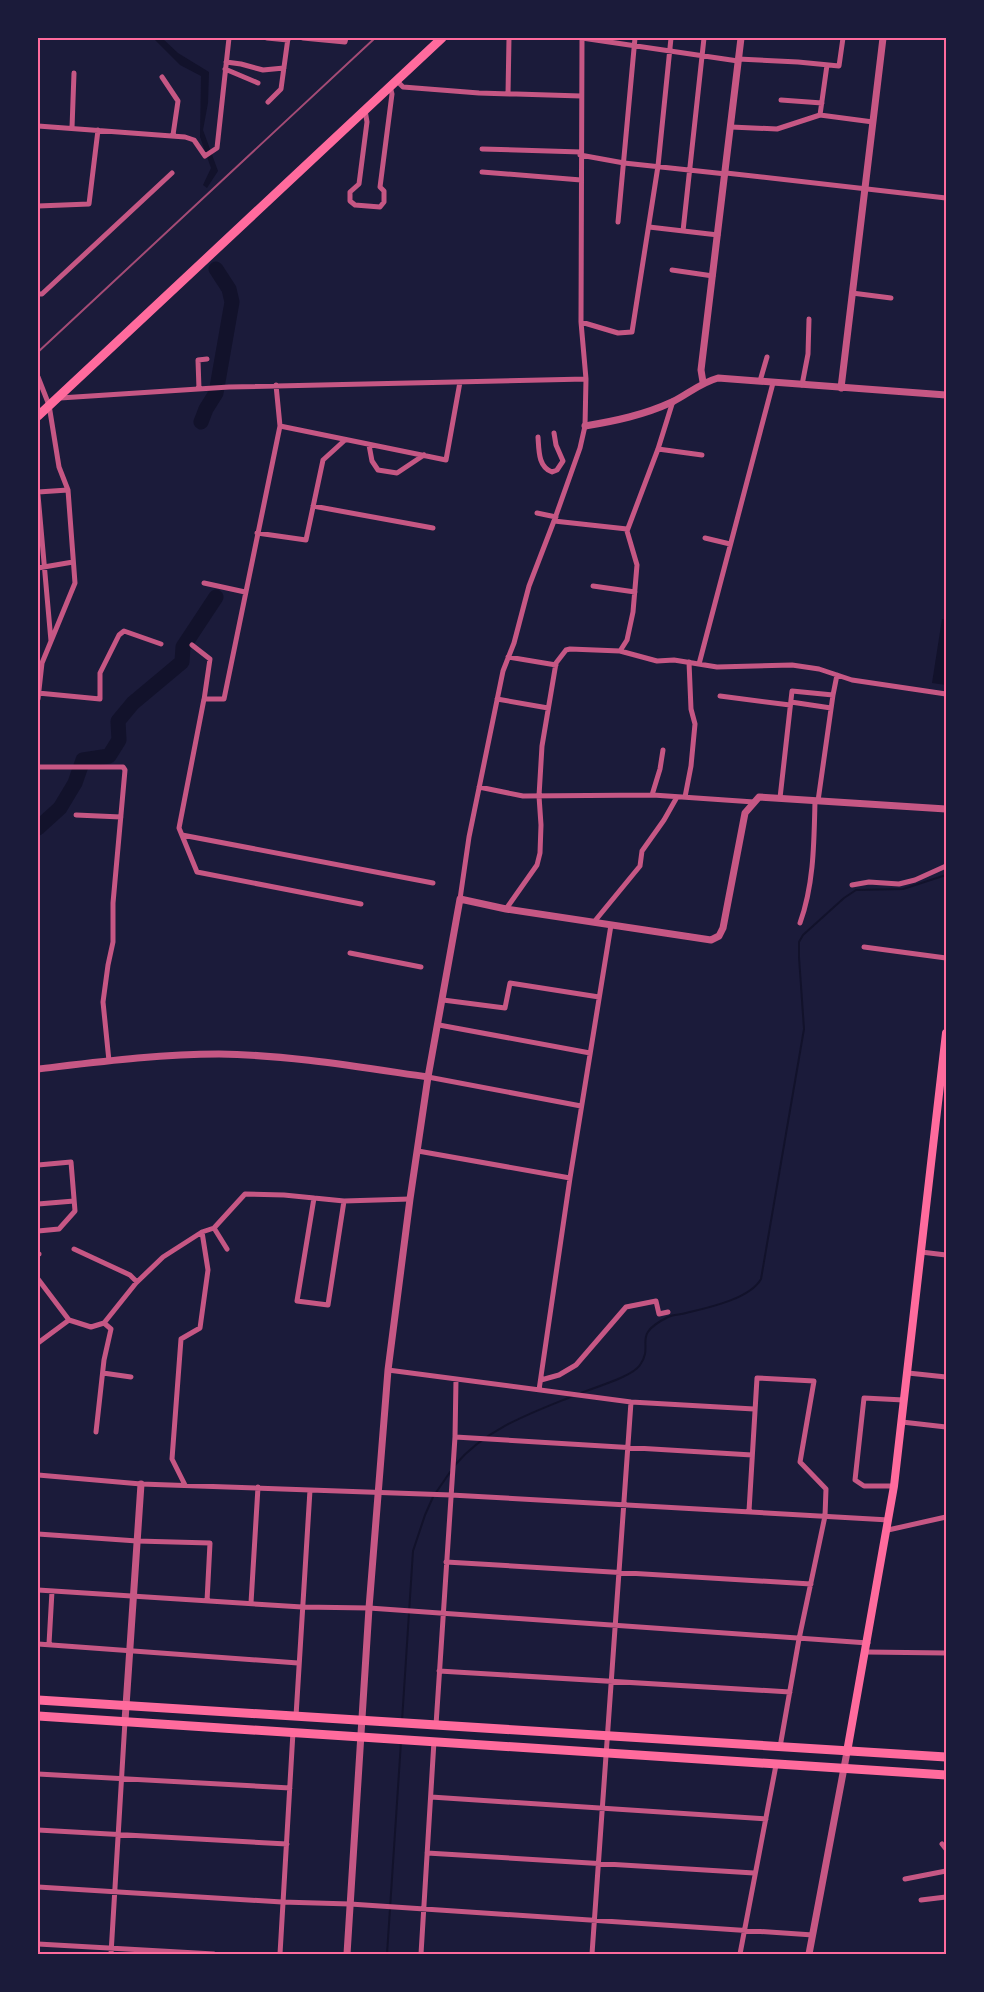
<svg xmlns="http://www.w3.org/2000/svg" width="984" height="1992" font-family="Helvetica,sans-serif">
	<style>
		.water { fill: #12122b }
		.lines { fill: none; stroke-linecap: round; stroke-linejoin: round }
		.stream { stroke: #12122b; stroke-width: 2 }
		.river { stroke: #12122b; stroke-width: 15 }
		.minor { stroke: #c65784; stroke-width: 5 }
		.tertiary { stroke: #c65784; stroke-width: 7 }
		.secondary { stroke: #ff6b9d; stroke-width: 8 }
		.trunk { stroke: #ff6b9d; stroke-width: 9 }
		.rail { stroke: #a44b75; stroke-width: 2 }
		.neatline { fill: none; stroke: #ff6b9d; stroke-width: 2 }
	</style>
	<rect width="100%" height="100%" fill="#1b1b3a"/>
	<path class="water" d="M153 38H162L178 53 209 72 208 103 203 130 218 171 207 188 203 185 211 168 200 137 201 76 180 65Z
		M942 619 946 620V685L932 683Z"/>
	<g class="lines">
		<path class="stream" d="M581 1393C595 1387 632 1377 640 1365 655 1344 630 1336 668 1317 674 1314 680 1315 686 1313 707 1308 750 1299 761 1279L804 1029 799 957V942L803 935 844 898 856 890 903 889 946 875
			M455 1465C485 1429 531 1413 573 1396
			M402 1721 413 1551 425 1515 433 1497 450 1472
			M387 1954 401 1742"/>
		<path class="river" d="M201 422 206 409 216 393 232 302 229 289 216 269
			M38 828 60 808 75 783 83 760 109 756 119 740 118 721 133 703 182 662 183 647 216 597"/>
		<path class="minor" d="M267 38 288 40
			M303 38 345 42 346 38
			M582 38 738 61
			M738 59 798 62 839 66 843 38
			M226 62 241 64 263 70 284 68
			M225 69 258 83
			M162 77 178 101 173 135
			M396 80 403 87 479 93 581 96
			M508 94 509 38
			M781 100 822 103
			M268 102 281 89 288 38
			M365 110 367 122 359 184 350 192V201L355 205 380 207 384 202V191L380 187 392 94 390 86
			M820 115 827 65
			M38 126 185 137 194 140 205 156 217 148 229 38
			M731 127 777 129 820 115 873 122
			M72 128 74 73
			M482 149 581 152
			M580 155 624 163 726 174
			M482 172 581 180
			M726 173 946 198
			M38 206 89 204 98 130
			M618 222 635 38
			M649 227 718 235
			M683 231 704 38
			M672 270 713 276
			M852 293 891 298
			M38 294H42L172 173
			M581 322 618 333 632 332 658 166 671 38
			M38 377 49 405 59 467 68 490 75 583 42 663 38 699
			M760 381 767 357
			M276 385 280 426
			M802 385 808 354 809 319
			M199 389 198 360 207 359
			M60 398 229 387 586 379
			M538 437C539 450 538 467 552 472L557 470 563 461 556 445 554 433
			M369 445 372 461 378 470 397 473 424 455
			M658 449 702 455
			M38 492 68 490
			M38 495 51 641
			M313 506 433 528
			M537 513 556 517
			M554 521 627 529
			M257 533 306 540 323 460 345 440
			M705 538 730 544
			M38 568 73 562
			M204 583 245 592
			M593 586 635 592
			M192 645 210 659 204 700
			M620 651 657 661 674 660 717 667 792 665 819 669 852 680 946 694
			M508 657 556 665
			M699 664 773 383
			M38 693 100 699V673L119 635 124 631 161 644
			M720 696 790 705
			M497 699 548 708
			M791 702 831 708
			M38 767H123L125 770 113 903V942L108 965 103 1002 109 1061
			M479 787 523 796 653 795 754 802
			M652 795 660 769 663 750
			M685 797 691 766 695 724 691 709 689 662
			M780 798 792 691 833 695 837 675
			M818 801 833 695
			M76 815 121 817
			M182 835 433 883
			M852 885 869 882 899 884 915 880 946 866
			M460 899 469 837 503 671 514 643 529 586 554 521 580 448 585 426 586 379 581 322 582 38
			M361 904 197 872 179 828 204 699H224L280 426 446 460 460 382
			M506 909 537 865 540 853 541 825 539 796 542 746 556 663 566 650 570 649 620 651 627 640 633 612 637 565 627 531 658 449 673 401
			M594 922 640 866 642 851 664 820 677 797
			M800 923C814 884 814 842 815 801
			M864 947 946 958
			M350 953 421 967
			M443 1000 505 1008 510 983 599 997
			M439 1025 590 1053
			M428 1077 581 1106
			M418 1151 570 1178
			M38 1165 71 1162 75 1211 59 1229 38 1231
			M314 1198 297 1301 328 1305 344 1201
			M38 1204 74 1201
			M214 1228 227 1249
			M74 1249 130 1275 137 1282
			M921 1252 946 1255
			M38 1254H39
			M38 1279 69 1320
			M38 1343 69 1320 91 1327 104 1323 136 1283 163 1257 202 1232 214 1228 245 1194 284 1195 344 1201 410 1199
			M388 1370 631 1402 754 1409
			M103 1373 131 1377
			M908 1373 946 1377
			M541 1380 559 1375 576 1365 626 1307 656 1301 659 1314 668 1312
			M539 1390 570 1178 611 925
			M902 1422 946 1427
			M96 1432 104 1360 111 1329 104 1323
			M455 1437 752 1455
			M38 1475 141 1484 451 1495 889 1520
			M185 1485 172 1459 181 1339 200 1328 208 1270 202 1232
			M894 1486H864L855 1480 864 1398 904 1400
			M749 1511 757 1378 814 1381 800 1462 826 1489 825 1516 799 1639 780 1747
			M888 1530 946 1517
			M38 1534 137 1541 210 1543 207 1601
			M446 1562 811 1584
			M38 1590 302 1607 369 1608 868 1643
			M251 1603 258 1487
			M38 1644 298 1663
			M49 1644 52 1591
			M866 1652 946 1653
			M439 1671 790 1692
			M296 1716 310 1490
			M436 1725 455 1437 456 1380
			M38 1774 290 1788
			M431 1797 766 1819
			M38 1830 287 1844
			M942 1844 946 1849
			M427 1853 754 1873
			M905 1879 946 1871
			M38 1887 282 1902 350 1904 813 1935
			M921 1900 946 1897
			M38 1944 214 1954
			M111 1954 125 1721
			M280 1954 293 1732
			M421 1954 434 1741
			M592 1954 631 1402
			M740 1954 776 1765"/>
		<path class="tertiary" d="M703 382 701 370 741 38
			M841 388 883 38
			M585 426C615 421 644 415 672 402 688 394 700 383 718 378L946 395
			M38 1069C98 1062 159 1054 219 1054 289 1055 359 1067 428 1077
			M125 1721 141 1484
			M347 1954 369 1608 388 1370 410 1199 428 1077 460 899 506 909 711 940 719 936 723 928 745 813 759 797 946 809
			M809 1954 847 1752"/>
		<path class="secondary" d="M847 1752 894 1486 946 1033"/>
		<path class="trunk" d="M38 416 442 38
			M38 1700 946 1757
			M38 1716 946 1775"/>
		<path class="rail" d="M38 352 375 38"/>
	</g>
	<rect width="984" height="1992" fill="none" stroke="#1b1b3a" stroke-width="78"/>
	<rect x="39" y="39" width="906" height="1914" class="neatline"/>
</svg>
